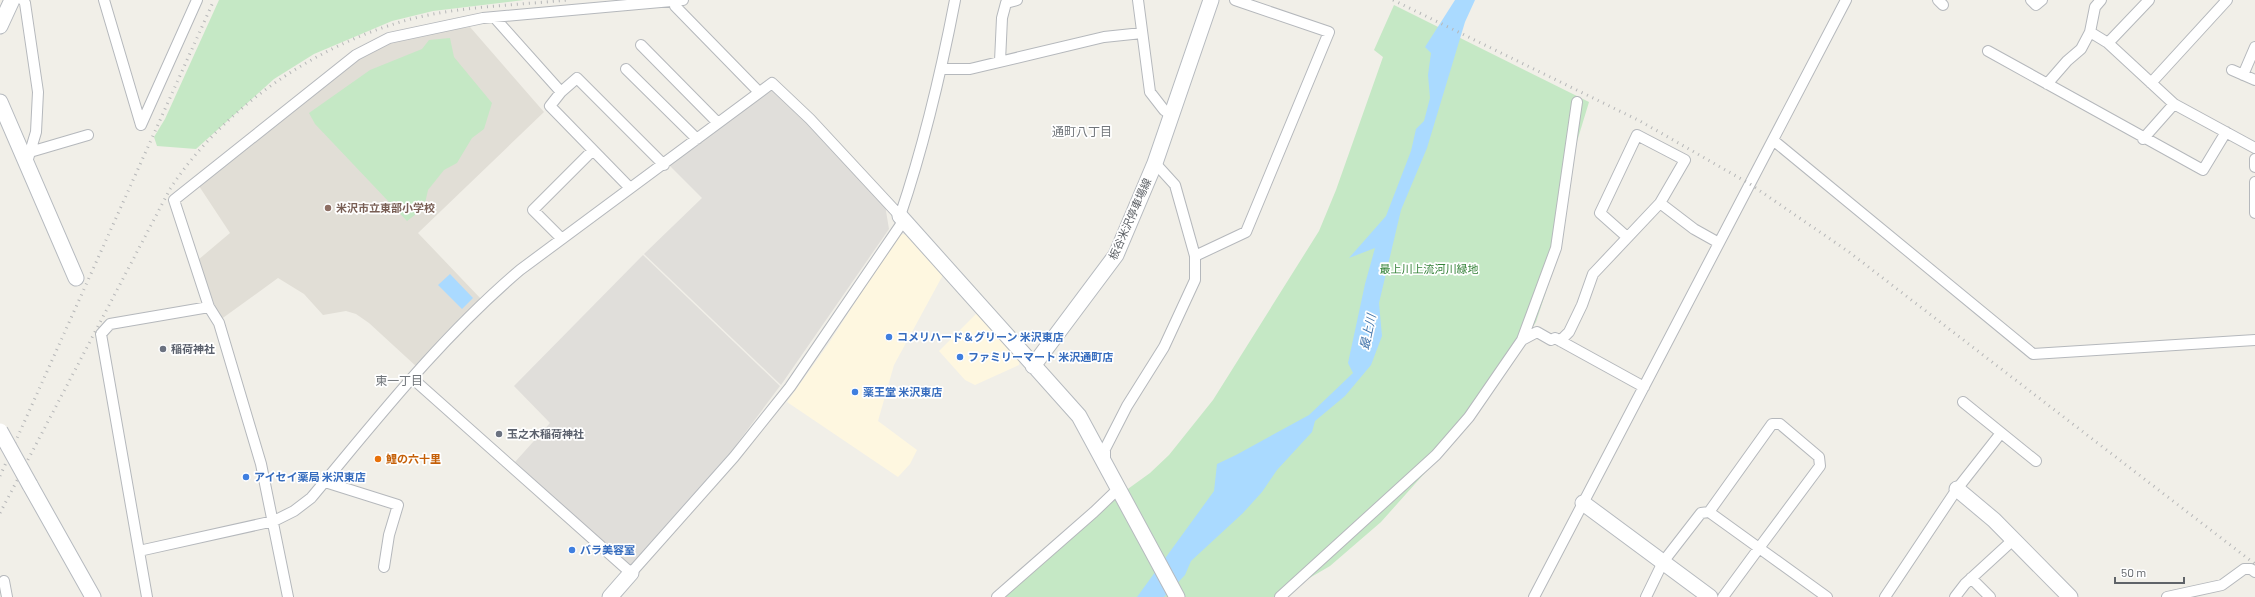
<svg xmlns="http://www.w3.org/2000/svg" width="2255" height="597" font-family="Barlow,'Noto Sans JP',sans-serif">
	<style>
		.commercial { fill: #fef7e0 }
		.industrial { fill: #e0deda }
		.education { fill: #e1ded6 }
		.green { fill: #c5e8c5 }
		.water { fill: #aadaff }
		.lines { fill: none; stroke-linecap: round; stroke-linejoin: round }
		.street-casing { stroke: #b5b8bc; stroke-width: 12 }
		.secondary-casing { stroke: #b6babf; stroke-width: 17 }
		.street { stroke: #fff; stroke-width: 10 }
		.secondary { stroke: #fff; stroke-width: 15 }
		.rail { stroke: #b6b7b8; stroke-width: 3; stroke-dasharray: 1 5; stroke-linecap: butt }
		.secondary-bridge-casing { stroke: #b6babf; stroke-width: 17; stroke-linecap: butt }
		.secondary-bridge { stroke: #fff; stroke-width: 15 }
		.education-dot { fill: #8d6e63; stroke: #fff; stroke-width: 1.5 }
		.shop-dot { fill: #3f7fe0; stroke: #fff; stroke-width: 1.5 }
		.worship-dot { fill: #6b7280; stroke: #fff; stroke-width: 1.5 }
		.food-dot { fill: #e8710a; stroke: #fff; stroke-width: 1.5 }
		.labels { text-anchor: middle; stroke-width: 3.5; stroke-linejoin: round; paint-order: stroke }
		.education-label { font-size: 11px; font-weight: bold; fill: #785e54; stroke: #fff; text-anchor: start }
		.street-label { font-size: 11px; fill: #5f6368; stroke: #fff }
		.park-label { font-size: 11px; fill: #348238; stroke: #fff }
		.shop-label { font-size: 11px; font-weight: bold; fill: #366cbe; stroke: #fff; text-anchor: start }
		.worship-label { font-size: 11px; font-weight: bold; fill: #5b616d; stroke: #fff; text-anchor: start }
		.food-label { font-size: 11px; font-weight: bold; fill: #c56008; stroke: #fff; text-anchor: start }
		.neighbourhood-label { font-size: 12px; fill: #70757a; stroke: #fff }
		.water-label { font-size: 12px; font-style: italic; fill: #4174aa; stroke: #fff }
	</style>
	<rect width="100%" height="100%" fill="#f1efe8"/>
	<path class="commercial" d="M899 234 911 235 944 273 894 365 878 421 917 450 910 464 898 477 787 402 829 343Z
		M978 312 1020 358 1019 365 975 385 965 380 939 351Z"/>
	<path class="industrial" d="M773 88 885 205 889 229 781 385 644 254 702 198 668 164Z
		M643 255 780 386 730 453 630 566 515 462 550 423 514 386Z"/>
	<path class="education" d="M470 27 544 112 418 233 481 299 418 368 369 323 356 314 346 311 323 315 304 294 278 278 220 320 198 260 230 233 197 183 359 57 393 42 426 33Z"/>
	<path class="green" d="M219 0H524L433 11 392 21 314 54 274 79 196 149 157 146 154 137 165 119Z
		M1394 5 1589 102 1572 158 1560 249 1536 322 1472 420 1381 522 1330 566 1277 597H1000L1114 499 1150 473 1169 455 1213 400 1319 231 1336 190 1383 57 1374 50Z
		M450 38 454 57 492 103 484 129 472 138 457 163 444 170 428 190 424 208 407 221 315 124 309 113 370 70 422 49 429 40Z"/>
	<path class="water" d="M1455 0H1475L1465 22 1427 148 1401 210 1379 303 1382 336 1371 365 1345 396 1315 421 1312 432 1277 470 1262 492 1243 513 1191 561 1185 575 1164 597H1137L1214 491 1217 464 1236 455 1309 415 1353 373 1348 363 1365 284 1375 248 1349 258 1386 216 1411 151 1416 129 1424 121 1430 98 1428 75 1431 53 1425 47Z
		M450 274 473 298 462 309 438 285Z"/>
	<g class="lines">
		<g class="street-casing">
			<path id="street" d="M23 0 25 3 38 92 36 132 27 162
				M104 0 141 125
				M1138 0 1150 92 1164 110 1173 116
				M1938 0 1943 5
				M2031 0 2036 5 2042 0
				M2101 0 2095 7 2090 32 2108 43 2174 104 2255 148
				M675 6 759 92
				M494 17 561 92 577 78 664 165
				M2108 43 2149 0
				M641 45 718 123
				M1988 51 2203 170 2226 132
				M1000 61 1002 18 1006 3 1017 0
				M626 69 697 139
				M942 69H970L1104 37 1142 33
				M2232 70 2255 80
				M2243 75 2255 47
				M2151 83 2227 0
				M2047 84 2067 61 2081 49 2090 32
				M561 92 550 106 630 188
				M141 125 197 0
				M2143 139 2174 104
				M1773 140 2033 354 2255 340
				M30 152 88 135
				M2255 159V167
				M2255 182V213
				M1627 237 1600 213 1637 135 1685 160 1660 203 1694 229 1719 243
				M562 239 533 210 593 150
				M1195 256 1246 232 1329 32 1235 0
				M1522 340 1537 332 1551 340 1555 338 1644 387
				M1560 341 1569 332 1582 305 1593 274 1660 203
				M412 378 631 573 734 457 790 387 904 220
				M1963 402 2036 461
				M1105 461V449L1127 406 1164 347 1195 280V256L1175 185 1155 163
				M325 482 398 505 389 535 384 567
				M139 551 274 521 294 511 311 498C377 419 441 337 520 270L772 83 810 119 900 216C924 145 941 73 955 0
				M1971 578 1990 597
				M4 581 7 597
				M147 597 101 334 110 324 209 307
				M288 597 261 464 219 323 209 307 174 200 356 55 389 38 483 18 683 0
				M997 597 1094 512 1119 488
				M1280 597 1436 455 1469 417 1522 340 1556 248 1577 102
				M1534 597 1846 0
				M1646 597 1663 562 1701 513 1709 512 1759 548 1820 466 1819 457 1780 424H1772L1709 512
				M1723 597 1759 548 1827 597
				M1885 597 1957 489 2001 433
				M1955 597 1965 584 2013 540
				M2167 597 2222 585 2244 569H2251L2255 572"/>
		</g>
		<g class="secondary-casing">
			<path id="secondary" d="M0 26 12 0
				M0 102 76 278
				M900 216 1079 416 1177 597
				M1033 366 1116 255 1155 163 1211 0
				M30 485 93 597
				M1957 489 1994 520 2070 597
				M1583 503 1710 597
				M610 597 631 573"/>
		</g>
		<use href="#street" class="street"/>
		<use href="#secondary" class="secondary"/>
		<path class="rail" d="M1393 0 1640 121 1750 184 1849 252 2255 564
			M0 476 214 0
			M0 513 170 189C220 112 307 51 394 24 449 6 510 6 567 0"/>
		<g class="secondary-bridge-casing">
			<path id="secondary-bridge" d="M0 431 30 485"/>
		</g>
		<use href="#secondary-bridge" class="secondary-bridge"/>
	</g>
	<circle class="education-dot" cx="328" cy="208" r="4"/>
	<g class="shop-dot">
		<circle cx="889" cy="337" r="4"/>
		<circle cx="960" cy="357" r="4"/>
		<circle cx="855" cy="392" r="4"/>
		<circle cx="246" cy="477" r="4"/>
		<circle cx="572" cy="550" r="4"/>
	</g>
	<g class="worship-dot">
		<circle cx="163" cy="349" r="4"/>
		<circle cx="499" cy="434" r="4"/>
	</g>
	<circle class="food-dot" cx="378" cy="459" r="4"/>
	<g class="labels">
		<g class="education-label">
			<text x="336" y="212">米沢市立東部小学校</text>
		</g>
		<g class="street-label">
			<text transform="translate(1130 219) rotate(-66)" y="4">板谷米沢停車場線</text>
		</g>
		<g class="park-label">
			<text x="1429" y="273">最上川上流河川緑地</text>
		</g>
		<g class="shop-label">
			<text x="897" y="341">コメリハード＆グリーン 米沢東店</text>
			<text x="968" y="361">ファミリーマート 米沢通町店</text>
			<text x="863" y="396">薬王堂 米沢東店</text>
			<text x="254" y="481">アイセイ薬局 米沢東店</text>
			<text x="580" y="554">バラ美容室</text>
		</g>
		<g class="worship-label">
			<text x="171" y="353">稲荷神社</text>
			<text x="507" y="438">玉之木稲荷神社</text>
		</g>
		<g class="food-label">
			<text x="386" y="463">鯉の六十里</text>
		</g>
		<g class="neighbourhood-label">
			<text x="1082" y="136">通町八丁目</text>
			<text x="399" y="385">東一丁目</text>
		</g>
		<g class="water-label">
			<text transform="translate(1368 332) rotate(-78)" y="4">最上川</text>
		</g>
	</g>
	<path d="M2115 577v6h69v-6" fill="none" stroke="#5f6368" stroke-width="2"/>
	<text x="2121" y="577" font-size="12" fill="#5f6368" stroke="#ffffff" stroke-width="3" paint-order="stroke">50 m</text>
</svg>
